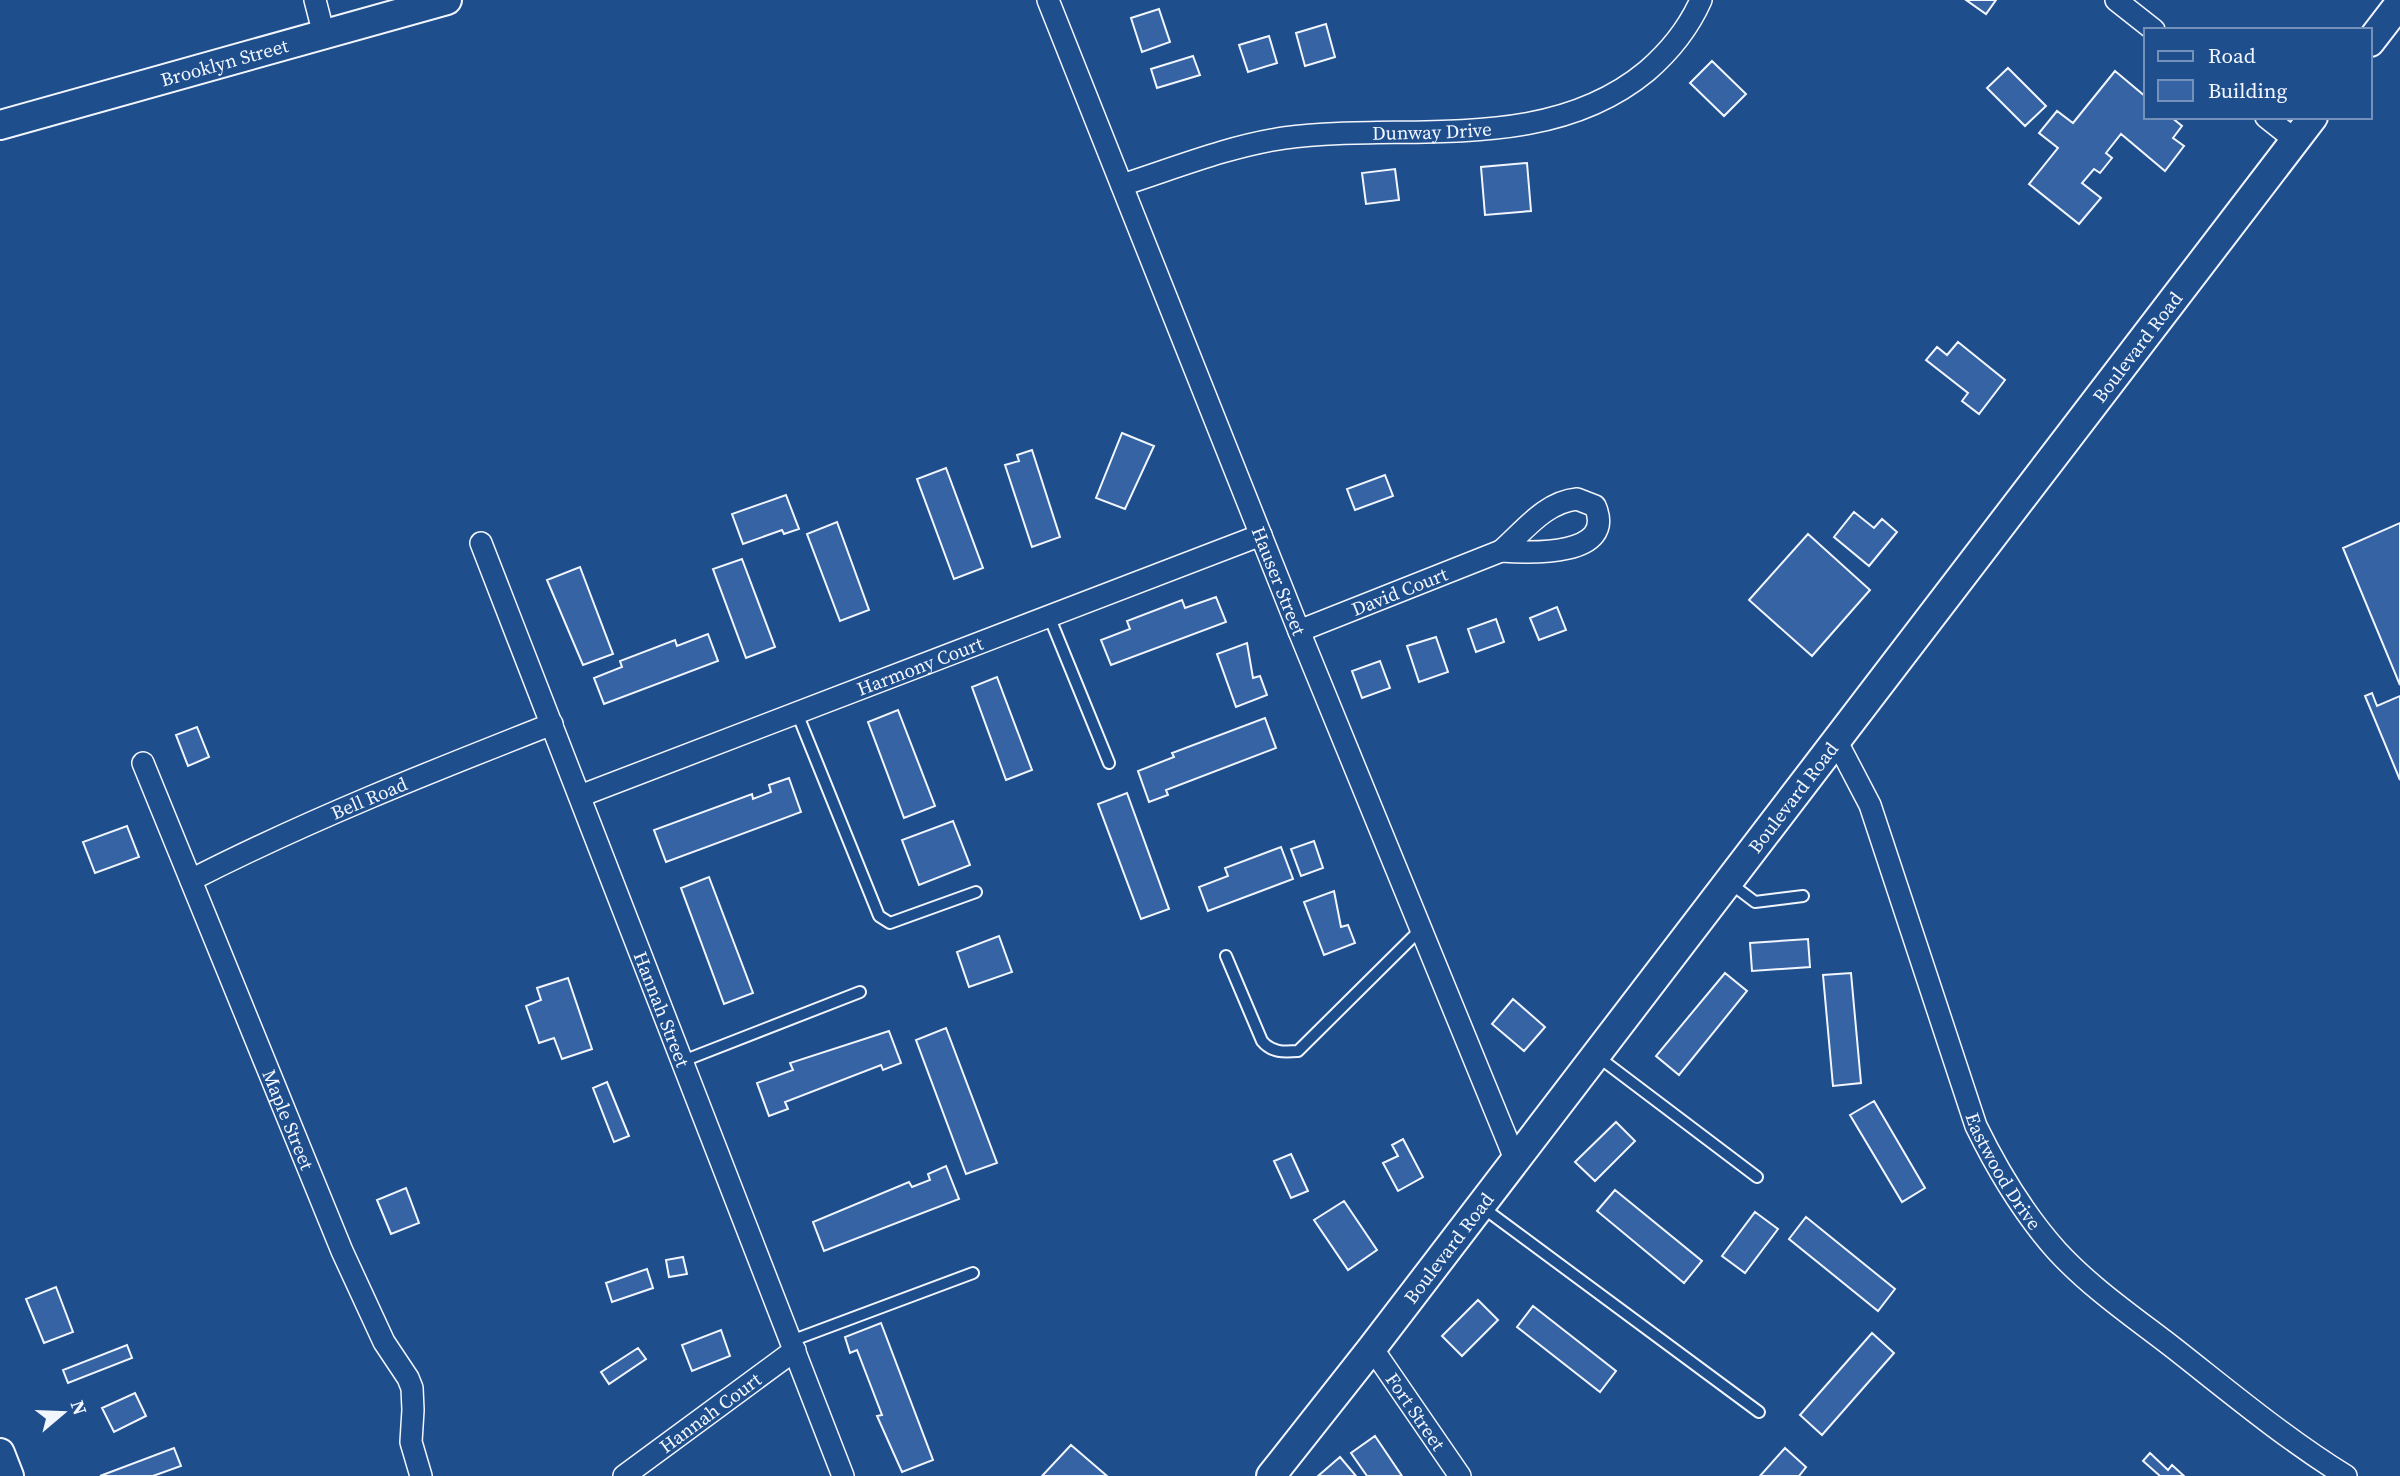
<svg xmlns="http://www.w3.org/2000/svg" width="2400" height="1476" font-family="'Source Serif 4',serif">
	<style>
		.building { fill: #3563a3; stroke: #f2f6ff; stroke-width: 2 }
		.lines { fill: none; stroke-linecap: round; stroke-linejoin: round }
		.lane-casing { stroke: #f2f6ff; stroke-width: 14 }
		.street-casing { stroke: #f2f6ff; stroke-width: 24 }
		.secondary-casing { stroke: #f2f6ff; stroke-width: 32 }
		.lane { stroke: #1f4e8c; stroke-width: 10 }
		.street { stroke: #1f4e8c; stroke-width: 21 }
		.secondary { stroke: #1f4e8c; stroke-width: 28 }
		.labels { text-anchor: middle; stroke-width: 5; stroke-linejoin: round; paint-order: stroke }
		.street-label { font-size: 19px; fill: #f2f6ff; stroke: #1f4e8c }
	</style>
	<rect width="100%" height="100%" fill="#1f4e8c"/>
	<path class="building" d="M1966 0H1996L1986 14Z
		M1159 9 1170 42 1142 52 1131 18Z
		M1326 24 1335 57 1305 66 1296 33Z
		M1269 36 1277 63 1248 72 1239 45Z
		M1193 56 1200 75 1157 88 1151 69Z
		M1712 61 1746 94 1724 116 1690 83Z
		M2008 68 2046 106 2025 126 1987 88Z
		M2115 71 2146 97V117H2171L2182 126 2173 138 2184 146 2165 171 2121 134 2106 153 2112 158 2100 173 2094 169 2082 183 2101 198 2079 224 2029 184 2058 148 2039 133 2057 111 2073 123Z
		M1527 163 1531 211 1485 215 1481 167Z
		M1395 169 1399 200 1366 204 1362 173Z
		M1958 342 2005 380 1979 414 1962 401 1968 393 1926 360 1937 347 1947 355Z
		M1122 433 1154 446 1125 509 1096 498Z
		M1032 450 1060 537 1032 547 1005 465 1019 461 1017 455Z
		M946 468 983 568 954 579 917 479Z
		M1385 475 1393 496 1355 510 1347 489Z
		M786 495 799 529 784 534 782 530 743 544 732 514Z
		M1854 512 1874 528 1882 519 1897 532 1869 566 1834 537Z
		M837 522 869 610 840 621 807 534Z
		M2400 523V685L2343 548Z
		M1808 534 1870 590 1812 656 1749 600Z
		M742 559 775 647 746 658 713 569Z
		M580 567 613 654 583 665 547 580Z
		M1216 597 1226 622 1111 665 1101 640 1130 629 1127 621 1182 600 1185 608Z
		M1557 607 1566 630 1539 640 1530 618Z
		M1496 619 1504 642 1476 652 1468 629Z
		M708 634 718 661 604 704 594 678 622 667 620 661 675 640 677 646Z
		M1436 637 1448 672 1419 682 1407 646Z
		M1247 643 1253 678 1260 676 1267 695 1236 707 1217 654Z
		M1380 661 1390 688 1362 698 1352 671Z
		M997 677 1032 770 1006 780 972 687Z
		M2372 693 2377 706 2400 696V780L2365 696Z
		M898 710 935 806 904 818 868 722Z
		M1265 718 1276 748 1166 790 1168 795 1149 802 1138 771 1174 757 1172 753Z
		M197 727 209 757 188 766 176 735Z
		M789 778 801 812 666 862 654 830 752 794 753 799 771 792 769 785Z
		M1127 793 1169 909 1141 919 1098 804Z
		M953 821 970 865 919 885 902 840Z
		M127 826 139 857 95 873 83 842Z
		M1314 841 1323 868 1301 876 1291 849Z
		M1281 847 1293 879 1208 911 1199 887 1228 876 1225 868Z
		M709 877 753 993 724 1004 681 888Z
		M1334 891 1341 927 1348 925 1355 943 1324 955 1304 902Z
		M999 936 1012 972 969 987 957 952Z
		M1808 939 1810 967 1752 971 1750 943Z
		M1725 973 1747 991 1679 1075 1656 1056Z
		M1851 973 1861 1083 1833 1086 1823 975Z
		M568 978 592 1049 562 1059 554 1038 539 1043 526 1006 541 1000 537 988Z
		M1513 999 1545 1027 1524 1051 1492 1024Z
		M946 1028 997 1163 966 1174 916 1040Z
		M889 1031 901 1063 883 1070 881 1065 785 1102 788 1109 769 1116 757 1083 793 1070 790 1063Z
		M607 1082 629 1136 614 1142 593 1088Z
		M1874 1101 1925 1188 1902 1202 1850 1115Z
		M1616 1122 1635 1141 1595 1181 1575 1162Z
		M1403 1139 1423 1177 1398 1191 1383 1163 1398 1156 1392 1145Z
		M1291 1154 1308 1191 1291 1198 1274 1161Z
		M946 1166 959 1199 824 1251 813 1222 909 1182 912 1187 930 1180 928 1174Z
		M406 1188 419 1223 391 1234 377 1200Z
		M1615 1190 1702 1261 1684 1283 1597 1211Z
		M1344 1201 1377 1250 1348 1270 1314 1220Z
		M1755 1212 1778 1229 1745 1273 1722 1256Z
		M1806 1217 1895 1289 1878 1311 1789 1239Z
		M683 1257 687 1274 669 1277 666 1260Z
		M647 1269 653 1288 612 1302 606 1283Z
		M56 1287 73 1332 44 1343 26 1299Z
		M1478 1300 1498 1320 1462 1356 1442 1336Z
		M1533 1306 1616 1371 1600 1392 1517 1327Z
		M881 1323 933 1460 902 1472 877 1416 882 1415 857 1350 850 1353 845 1337Z
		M721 1330 730 1356 692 1371 682 1345Z
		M1872 1333 1894 1353 1822 1435 1800 1415Z
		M127 1345 132 1358 68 1383 63 1370Z
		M638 1348 646 1359 609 1384 601 1372Z
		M135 1393 146 1416 114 1432 102 1408Z
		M1375 1436 1402 1476H1367L1351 1453Z
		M1071 1445 1107 1476H1042Z
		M174 1448 181 1466 153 1476H100Z
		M1785 1448 1806 1467 1799 1476H1760Z
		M2150 1453 2168 1470 2172 1465 2184 1476H2160L2143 1461Z
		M1340 1457 1356 1476H1318Z"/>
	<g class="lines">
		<g class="lane-casing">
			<path id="lane" d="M1049 616 1109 763
				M797 713 879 916 890 923 976 892
				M1730 883 1755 902 1803 896
				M1226 956 1262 1041C1272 1053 1284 1052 1298 1051L1421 929
				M1597 1056 1757 1177
				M683 1061 860 992
				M1482 1207 1759 1412
				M791 1341 973 1273"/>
		</g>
		<g class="street-casing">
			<g id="street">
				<path d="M315 0 324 35"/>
				<path id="s1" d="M1048 0 1299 631 1515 1159"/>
				<path d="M2116 0 2154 30"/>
				<path d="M2266 117 2295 140"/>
				<path id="s2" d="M1122 185C1175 168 1229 146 1284 138 1405 122 1546 155 1647 71 1669 52 1689 27 1701 0"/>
				<path d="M1577 499 1595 506C1617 557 1530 553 1501 551 1524 531 1545 502 1577 499Z"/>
				<path id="s3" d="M481 543 843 1476"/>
				<path id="s4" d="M1299 631 1501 551"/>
				<path id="s5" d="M1836 740 1870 805 1976 1126C1998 1171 2023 1213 2057 1251 2091 1288 2135 1318 2175 1349 2231 1393 2286 1439 2346 1476"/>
				<path id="s6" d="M143 763 342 1251 384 1342 408 1378 412 1388 413 1410 411 1442 421 1476"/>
				<path id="s7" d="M580 796 1261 535"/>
				<path id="s8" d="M191 880C308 820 430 772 552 724"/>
				<path id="s9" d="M1372 1348 1460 1476"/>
				<path id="s10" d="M624 1476 795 1350"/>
			</g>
		</g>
		<g class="secondary-casing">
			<g id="secondary">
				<path d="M2370 42 2400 3"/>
				<path id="s11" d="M0 125 447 0"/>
				<path d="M0 1453 9 1476"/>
				<path id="s12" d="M1271 1476 1372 1348 2313 117"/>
			</g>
		</g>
		<use href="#lane" class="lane"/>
		<use href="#street" class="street"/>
		<use href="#secondary" class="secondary"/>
	</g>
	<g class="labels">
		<g class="street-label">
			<text dy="7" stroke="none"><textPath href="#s11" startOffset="233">Brooklyn Street</textPath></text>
			<text dy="7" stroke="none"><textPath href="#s2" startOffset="317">Dunway Drive</textPath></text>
			<text dy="7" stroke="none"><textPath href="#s12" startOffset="1423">Boulevard Road</textPath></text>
			<text dy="7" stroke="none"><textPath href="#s1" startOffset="625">Hauser Street</textPath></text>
			<text dy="7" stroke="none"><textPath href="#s4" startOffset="108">David Court</textPath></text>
			<text dy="7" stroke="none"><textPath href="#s7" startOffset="364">Harmony Court</textPath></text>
			<text dy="7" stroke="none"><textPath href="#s8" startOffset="196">Bell Road</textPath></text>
			<text dy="7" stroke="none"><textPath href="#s12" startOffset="856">Boulevard Road</textPath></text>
			<text dy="7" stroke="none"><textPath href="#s3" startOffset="500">Hannah Street</textPath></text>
			<text dy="7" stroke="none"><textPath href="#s6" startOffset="385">Maple Street</textPath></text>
			<text dy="7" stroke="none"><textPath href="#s5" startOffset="464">Eastwood Drive</textPath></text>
			<text dy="7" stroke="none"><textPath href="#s12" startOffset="289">Boulevard Road</textPath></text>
			<text dy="7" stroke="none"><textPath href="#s9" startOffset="77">Fort Street</textPath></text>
			<text dy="7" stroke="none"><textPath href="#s10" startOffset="107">Hannah Court</textPath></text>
		</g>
	</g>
	<rect x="2144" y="28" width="228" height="91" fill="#1f4e8c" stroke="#7391ba" stroke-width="2"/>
	<rect x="2158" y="51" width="35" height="10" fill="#1f4e8c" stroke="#7391ba" stroke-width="2"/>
	<text x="2208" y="63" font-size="21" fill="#f2f6ff">Road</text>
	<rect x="2158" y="80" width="35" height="21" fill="#3563a3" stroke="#7391ba" stroke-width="2"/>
	<text x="2208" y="98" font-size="21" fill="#f2f6ff">Building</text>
	<g transform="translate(63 1413) rotate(71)" stroke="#1f4e8c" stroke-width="5" paint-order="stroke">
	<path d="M0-5L12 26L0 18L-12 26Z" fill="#f2f6ff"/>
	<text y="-10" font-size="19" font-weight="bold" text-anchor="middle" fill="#f2f6ff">N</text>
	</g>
</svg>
